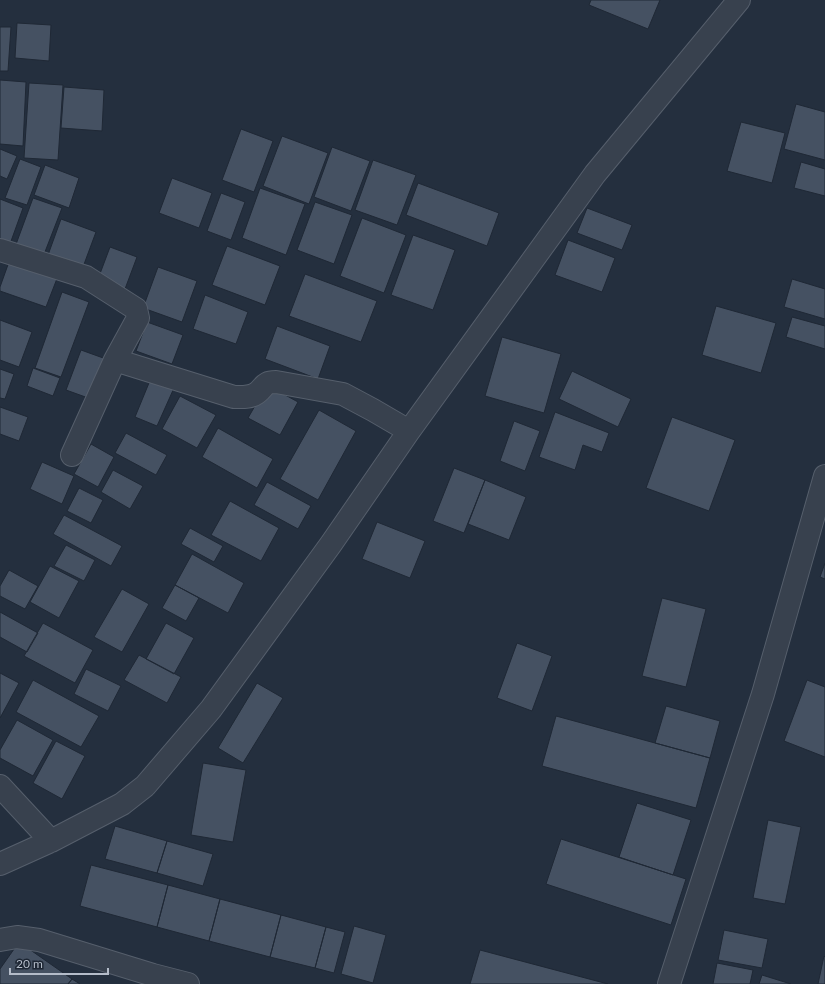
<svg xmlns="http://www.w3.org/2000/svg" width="825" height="984" font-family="Lato,sans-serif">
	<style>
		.building { fill: #455162; stroke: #1f2835 }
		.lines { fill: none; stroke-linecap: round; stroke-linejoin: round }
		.minor-casing { stroke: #565f6c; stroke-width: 24 }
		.minor { stroke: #38414e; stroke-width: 22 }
	</style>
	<rect width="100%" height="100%" fill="#242f3e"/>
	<path class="building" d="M591 0H660L648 29 589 5Z
		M17 23 51 25 49 61 15 58Z
		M0 27H11L8 71H0Z
		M0 80 26 82 23 146 0 144Z
		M29 83 63 85 58 160 24 158Z
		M64 87 104 90 102 131 61 128Z
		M796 104 825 112V160L784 149Z
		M741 122 785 133 772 183 727 171Z
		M241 129 273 141 254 192 222 180Z
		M282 136 328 153 309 204 263 186Z
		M332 147 370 161 351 211 314 197Z
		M0 149 17 156 7 179 0 176Z
		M20 159 41 167 27 205 5 198Z
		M373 160 416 175 397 225 355 210Z
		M801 162 825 169V196L794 188Z
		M45 165 79 178 69 208 34 195Z
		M172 178 212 193 199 228 159 213Z
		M418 183 499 213 487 246 406 215Z
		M260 188 305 204 286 255 242 238Z
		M221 193 245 202 231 240 207 231Z
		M33 198 62 208 43 257 15 247Z
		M0 199 23 208 10 244 0 241Z
		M315 202 352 215 334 264 297 250Z
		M587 208 632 225 622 250 577 233Z
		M362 218 406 235 384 293 340 276Z
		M61 219 96 232 83 267 48 255Z
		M413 235 455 250 433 310 391 295Z
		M568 240 615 258 602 292 555 275Z
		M227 246 280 266 265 305 212 285Z
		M110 247 137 257 125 289 98 279Z
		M10 259 58 276 46 307 0 291V287Z
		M158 267 197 281 182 322 143 308Z
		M305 274 377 301 361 342 289 316Z
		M792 279 825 289V319L784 307Z
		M62 292 89 302 61 377 35 368Z
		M205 295 248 312 236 344 193 329Z
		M716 306 776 323 761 373 702 355Z
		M792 317 825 326V349L786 337Z
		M0 320 32 332 19 367 0 360Z
		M147 322 183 335 172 364 136 351Z
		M277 326 330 346 318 379 265 359Z
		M502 337 561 354 544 413 485 396Z
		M81 350 106 359 91 399 66 390Z
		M33 368 60 378 53 396 27 386Z
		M0 369 14 374 5 399 0 398Z
		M572 371 631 399 618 427 559 399Z
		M151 378 174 388 157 426 135 417Z
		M267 385 298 402 280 435 248 418Z
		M180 396 216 415 197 448 162 429Z
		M0 407 28 417 19 441 0 434Z
		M319 410 356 431 318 500 280 479Z
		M555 412 609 433 602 452 583 445 575 470 539 457Z
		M672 417 735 440 709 511 646 488Z
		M514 421 540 431 525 471 500 461Z
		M218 428 273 459 257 488 202 457Z
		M126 433 167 455 156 475 115 453Z
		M91 444 114 457 98 487 74 474Z
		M42 462 74 476 62 504 30 489Z
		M454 468 485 480 464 533 433 521Z
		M113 470 143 486 130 509 101 492Z
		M485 480 526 497 509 540 468 524Z
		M267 482 311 506 298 529 254 505Z
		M79 488 103 500 91 523 67 511Z
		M230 501 279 528 261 561 211 535Z
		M64 515 122 546 111 566 53 534Z
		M377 522 425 541 410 578 362 559Z
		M190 528 223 546 214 562 181 544Z
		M66 545 95 560 84 581 54 566Z
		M192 554 244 583 228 613 175 585Z
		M825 563V579L820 577Z
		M50 566 79 581 59 618 30 602Z
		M9 570 38 586 25 609 0 596V586Z
		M175 585 199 598 186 621 162 608Z
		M122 589 149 604 122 652 94 637Z
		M662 598 706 609 686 687 642 676Z
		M0 612 38 633 27 652 0 637Z
		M43 623 93 650 75 683 24 656Z
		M166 623 194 638 174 674 146 659Z
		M517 643 552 656 532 711 497 698Z
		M139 655 181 677 167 703 124 680Z
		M86 669 121 686 108 711 74 694Z
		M0 673 19 683 0 718Z
		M33 680 99 716 81 747 16 712Z
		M807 680 825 687V757L784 741Z
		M257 683 283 698 243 763 218 748Z
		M666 706 720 721 710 758 655 743Z
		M556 716 710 758 696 808 542 766Z
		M17 720 53 740 33 776 0 758V750Z
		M56 741 85 756 62 799 33 783Z
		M203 763 246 770 233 842 191 835Z
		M637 803 691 820 673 875 619 857Z
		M768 820 801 827 785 904 753 898Z
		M115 826 167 841 157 873 105 859Z
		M561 839 686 879 671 925 546 884Z
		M167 841 213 854 203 886 157 873Z
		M91 865 168 885 157 927 80 906Z
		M168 885 220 899 209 941 157 927Z
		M220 899 281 915 270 957 209 941Z
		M281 915 326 927 315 968 270 957Z
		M354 926 386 935 373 983 341 974Z
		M326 927 345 932 334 973 315 968Z
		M724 930 768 939 762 968 718 960Z
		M19 942 72 979 68 984H0V969Z
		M480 950 608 984H470Z
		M824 956 825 957V984H818Z
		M717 963 753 970 750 984H713Z
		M762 975 791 984H759Z
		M72 979 80 984H68Z"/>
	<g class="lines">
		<g class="minor-casing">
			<path id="minor" d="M0 250 86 277 136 309 138 318 115 360
				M72 455 115 360 234 397C242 397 250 398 257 393 265 387 263 382 276 382L343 394 373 410 409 431
				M0 786 51 841
				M0 864 51 841 122 804 145 786 211 709 331 544 409 431 595 174 739 0
				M0 940 17 937 39 940 153 975 188 984
				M669 984 763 694 825 476"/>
		</g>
		<use href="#minor" class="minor"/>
	</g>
	<path d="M10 968v6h98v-6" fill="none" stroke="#b4bcc9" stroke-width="2"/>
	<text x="16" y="968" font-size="12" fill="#b4bcc9" stroke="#1d2633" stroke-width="3" paint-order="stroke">20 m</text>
</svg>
